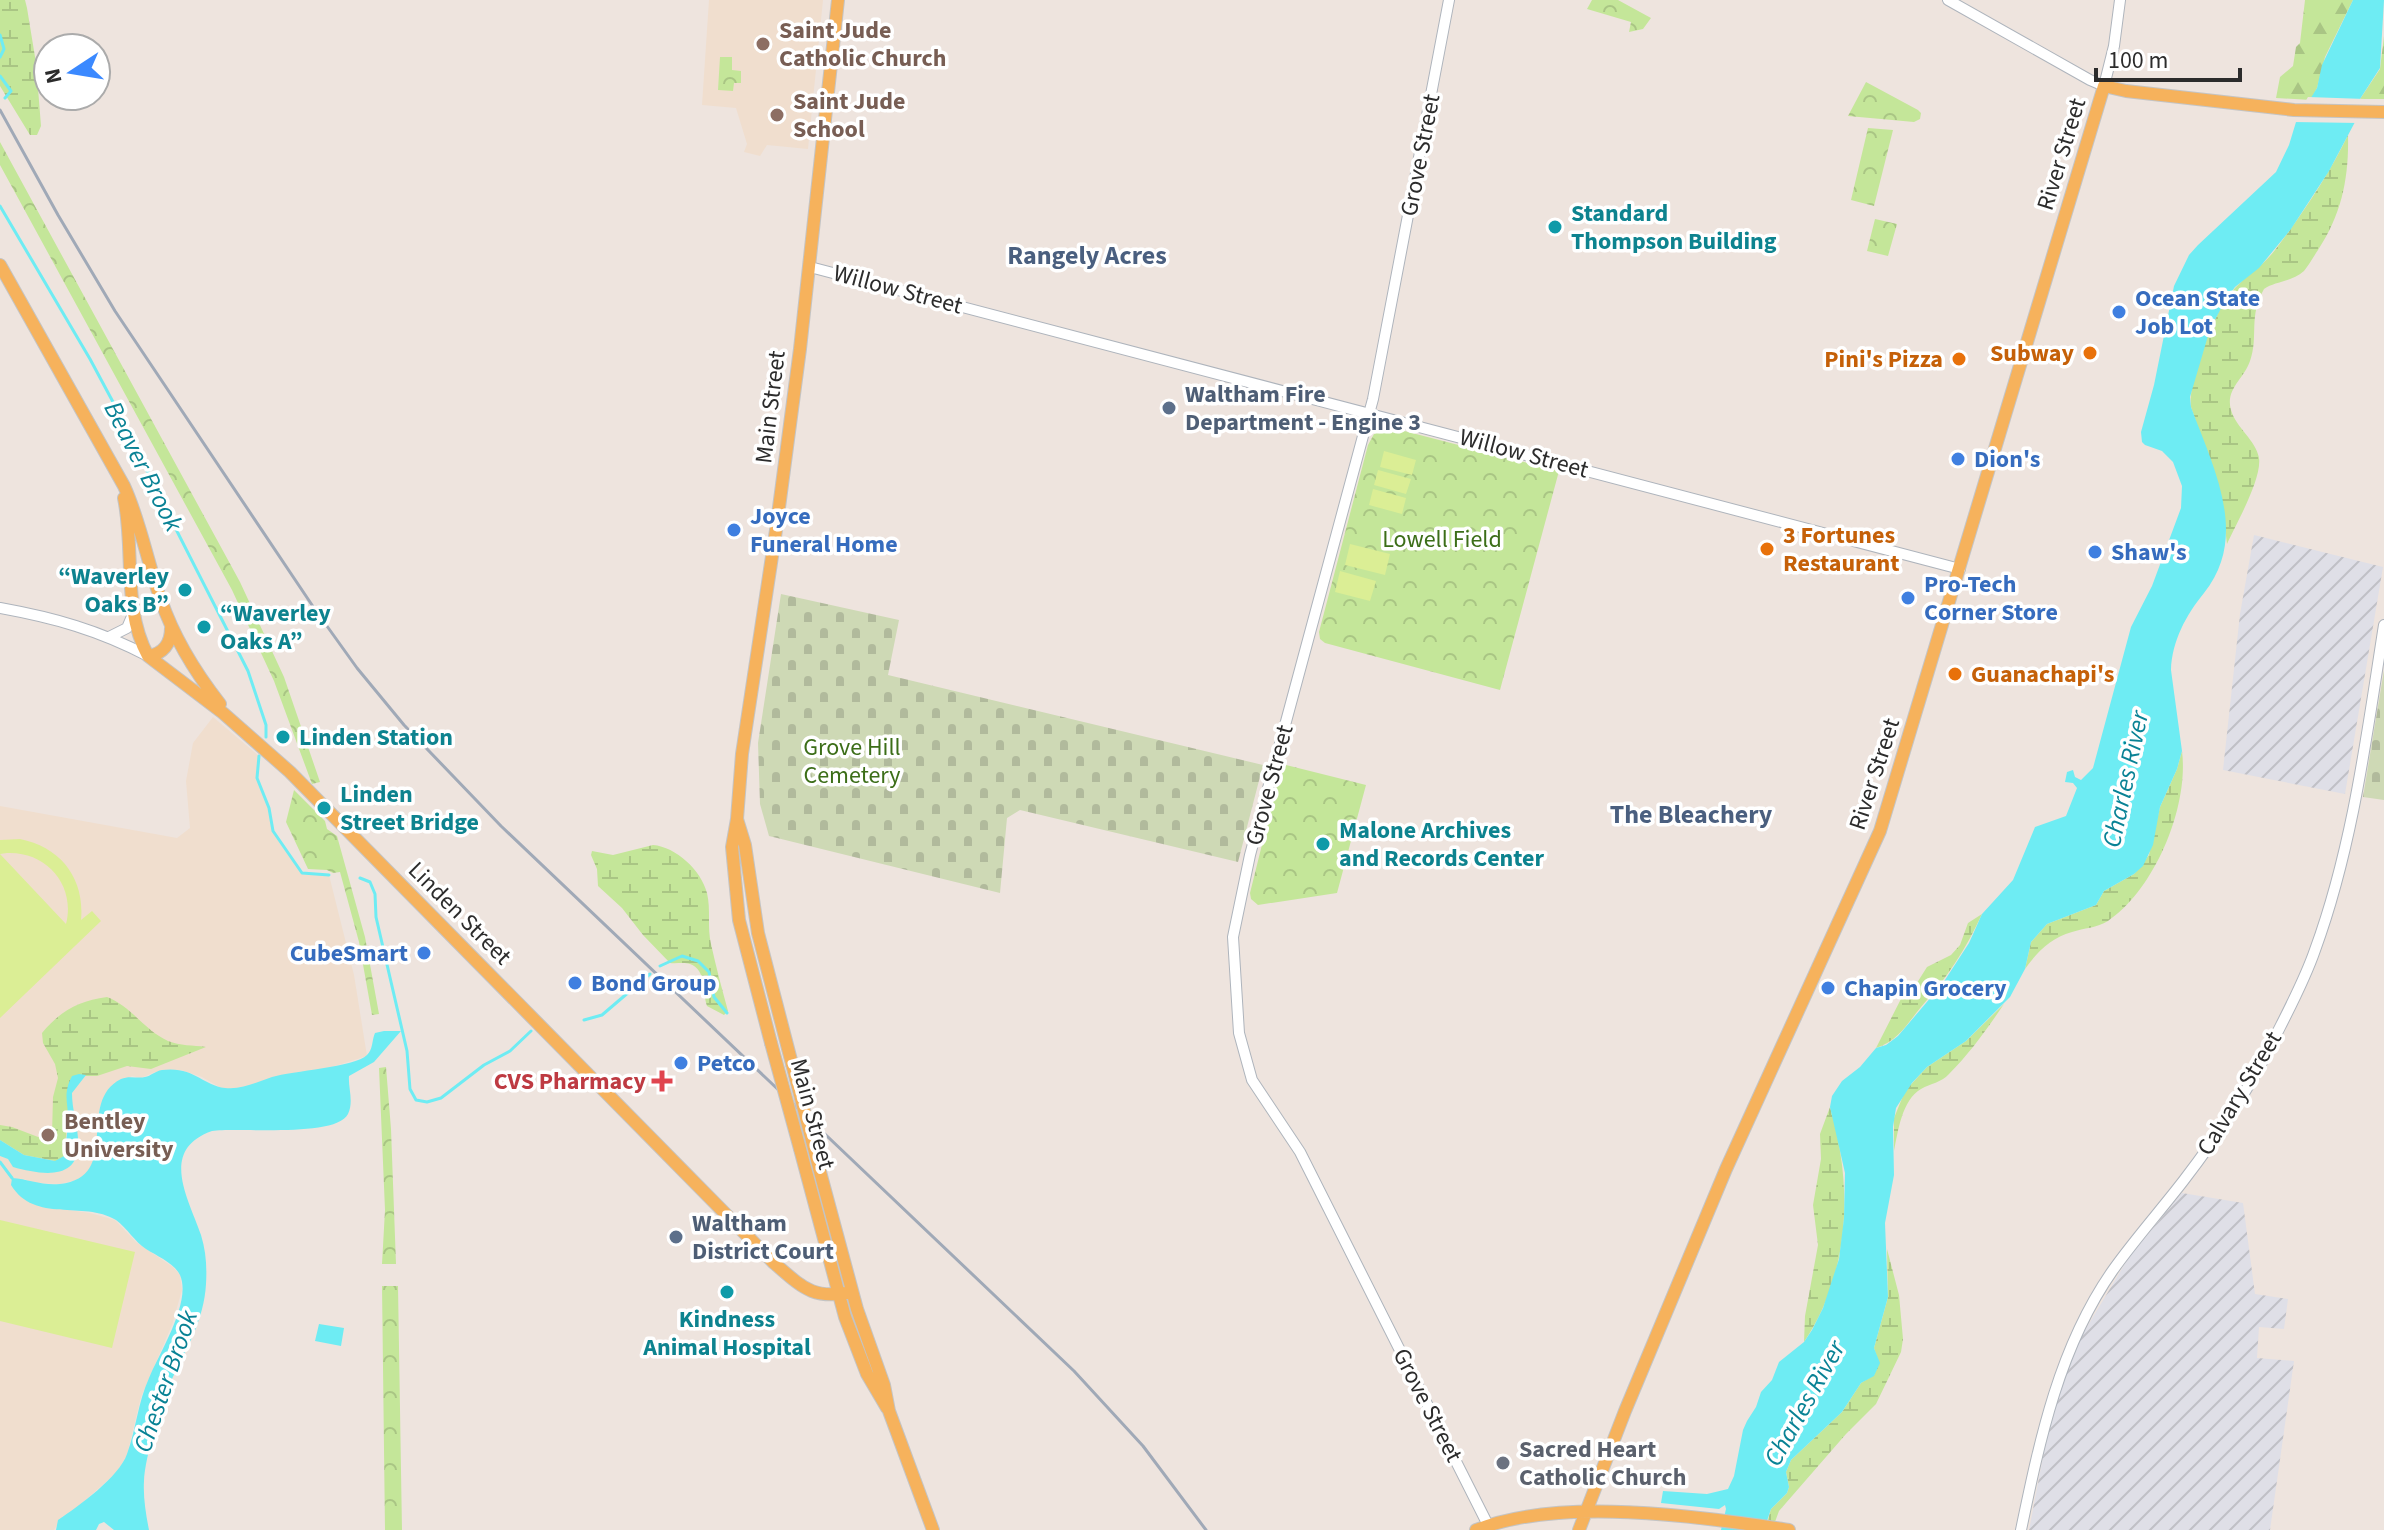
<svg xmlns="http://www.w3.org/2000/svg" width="2384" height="1530" font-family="'Source Sans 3',sans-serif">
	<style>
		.industrial { fill: url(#industrial-furrows) }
		.education { fill: #f0dece }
		.forest { fill: url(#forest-firs) }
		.wetland { fill: url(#wetland-marsh) }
		.cemetery { fill: url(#cemetery-stones) }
		.park { fill: url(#park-crowns) }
		.pitch { fill: #dbee95; fill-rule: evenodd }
		.water { fill: #6eecf3 }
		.pier { fill: #eee4de }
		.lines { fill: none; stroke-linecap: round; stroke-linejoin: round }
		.stream { stroke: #6eecf3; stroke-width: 3 }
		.minor-casing { stroke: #aeb4bc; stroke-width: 12 }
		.major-casing { stroke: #c4c4c4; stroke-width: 14 }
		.minor { stroke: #fff; stroke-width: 10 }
		.major { stroke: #f6b25c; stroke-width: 12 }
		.rail { stroke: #a0a9b7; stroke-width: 3 }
		.major-bridge-casing { stroke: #c4c4c4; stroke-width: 14; stroke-linecap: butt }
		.major-bridge { stroke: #f6b25c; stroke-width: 12 }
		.education-dot { fill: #8d6e63; stroke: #fff; stroke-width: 3 }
		.culture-dot { fill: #0f9aa8; stroke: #fff; stroke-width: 3 }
		.shop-dot { fill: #3f7fe0; stroke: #fff; stroke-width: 3 }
		.food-dot { fill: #e8710a; stroke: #fff; stroke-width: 3 }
		.service-dot { fill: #5c6f8a; stroke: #fff; stroke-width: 3 }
		.health-dot { fill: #e0444e; stroke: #fff; stroke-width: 3 }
		.worship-dot { fill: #6b7280; stroke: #fff; stroke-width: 3 }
		.labels { text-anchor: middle; stroke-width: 7; stroke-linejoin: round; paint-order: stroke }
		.education-label { font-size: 24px; font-weight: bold; fill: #785e54; stroke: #fff; text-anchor: start }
		.street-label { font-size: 24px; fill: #2c2c2c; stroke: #fff }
		.culture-label { font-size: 24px; font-weight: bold; fill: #0d838f; stroke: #fff; text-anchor: start }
		.shop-label { font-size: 24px; font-weight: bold; fill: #366cbe; stroke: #fff; text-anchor: start }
		.food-label { font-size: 24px; font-weight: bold; fill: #c56008; stroke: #fff; text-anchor: end }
		.service-label { font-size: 24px; font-weight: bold; fill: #4e5e75; stroke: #fff; text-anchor: start }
		.park-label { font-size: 24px; fill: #3c6e18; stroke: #fff }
		.health-label { font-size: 24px; font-weight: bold; fill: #be3a42; stroke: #fff; text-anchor: end }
		.worship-label { font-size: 24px; font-weight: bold; fill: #5b616d; stroke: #fff; text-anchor: start }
		.neighbourhood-label { font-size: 26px; font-weight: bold; fill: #4a5f7f; stroke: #fff }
		.water-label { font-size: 26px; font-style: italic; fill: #098295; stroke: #fff }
	</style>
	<defs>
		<pattern id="industrial-furrows" width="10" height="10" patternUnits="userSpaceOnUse" patternTransform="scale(2)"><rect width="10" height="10" fill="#dfdfe7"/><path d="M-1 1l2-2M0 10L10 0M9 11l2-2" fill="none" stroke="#c0c0c6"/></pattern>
		<pattern id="forest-firs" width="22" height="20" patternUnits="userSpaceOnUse" patternTransform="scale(2)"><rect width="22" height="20" fill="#c4e699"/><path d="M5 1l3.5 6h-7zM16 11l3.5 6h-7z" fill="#a9c584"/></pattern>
		<pattern id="wetland-marsh" width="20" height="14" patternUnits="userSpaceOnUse" patternTransform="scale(2)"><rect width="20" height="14" fill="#c4e699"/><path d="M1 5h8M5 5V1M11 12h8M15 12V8" fill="none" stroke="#a9c584"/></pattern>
		<pattern id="cemetery-stones" width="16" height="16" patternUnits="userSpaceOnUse" patternTransform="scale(2)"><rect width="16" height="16" fill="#ced9b5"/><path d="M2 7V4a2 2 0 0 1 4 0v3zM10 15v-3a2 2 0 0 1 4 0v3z" fill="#b1ba9c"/></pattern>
		<pattern id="park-crowns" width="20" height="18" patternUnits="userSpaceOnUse" patternTransform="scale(2)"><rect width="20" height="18" fill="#c4e699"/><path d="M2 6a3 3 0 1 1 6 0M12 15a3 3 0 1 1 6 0" fill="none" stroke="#a9c584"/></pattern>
	</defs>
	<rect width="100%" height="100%" fill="#eee4de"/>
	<path class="industrial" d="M2254 535 2383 567 2345 794 2223 770 2240 614Z
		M2182 1193 2243 1203 2255 1294 2288 1299 2284 1329 2259 1327 2257 1358 2294 1361 2270 1530H2029L2048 1431 2058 1394 2081 1337 2129 1257Z"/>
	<path class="education" d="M709 0H823L808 149 767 145 760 156 744 152 747 144 736 108 702 105Z
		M213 717 259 756 257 778 269 808 273 831 299 870 308 875H329L354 975 367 1056 335 1066 233 1089 221 1088 202 1077 181 1070 155 1072 141 1078 132 1076 111 1087 100 1107 94 1163 87 1174 77 1180 60 1184 32 1183 22 1178 62 1209 90 1213 115 1220 136 1242 173 1267 180 1275 182 1290 172 1325 141 1397 127 1455 117 1472 71 1513 63 1516 54 1530H0V806L177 838 190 828 186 781 193 743Z"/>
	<path class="forest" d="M2305 0H2353L2325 57 2317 88 2311 100 2276 98 2280 77 2293 66 2296 47 2300 43Z
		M2384 36V99H2360L2380 69Z"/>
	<path class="wetland" d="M0 0H25L27 8 36 63 41 126 37 135H30L0 86Z
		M2348 135C2349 177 2342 214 2318 250 2314 256 2309 265 2304 271 2292 282 2276 281 2264 289 2248 317 2259 336 2250 361 2244 379 2225 389 2231 410 2236 428 2256 440 2259 458 2262 479 2236 524 2227 544L2221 495 2191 407C2188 379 2215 308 2235 288 2248 274 2264 265 2275 250 2303 213 2328 176 2348 135Z
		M2182 751C2189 807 2155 889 2108 921 2097 928 2084 928 2072 932 2051 938 2038 951 2025 969L2031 942 2047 924 2096 905 2104 891 2134 874 2149 855 2160 807 2177 769Z
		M653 845C676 847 701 870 707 893 711 910 707 927 711 944 716 967 722 989 728 1011L724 1015 707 1006C702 993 707 970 690 964 684 962 676 964 670 963L643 935 622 908 598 886 597 869 591 855 592 851 613 855Z
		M1982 914C1966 949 1947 978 1921 1007 1907 1024 1898 1041 1876 1048L1905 991 1915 986 1927 967 1951 955 1960 945 1968 923Z
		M107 997C131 1006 144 1030 168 1041 180 1046 193 1045 206 1047L151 1069 127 1066 97 1076H72L64 1156 60 1161H55L24 1155 0 1140V1125L12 1127 46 1140 52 1134 53 1097 58 1078 55 1064 43 1043 42 1033C61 1010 79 1001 107 997Z
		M2004 1004C1987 1029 1970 1053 1949 1074 1941 1083 1931 1083 1921 1089 1902 1100 1898 1131 1894 1151V1118L1905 1091 1927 1067 1966 1041Z
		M1830 1107C1853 1185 1851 1272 1804 1342L1805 1316 1818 1245 1813 1205 1821 1159 1820 1134Z
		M1887 1249 1899 1295 1903 1339 1901 1352 1876 1404 1846 1434 1779 1511 1772 1530H1765L1771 1509 1787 1493 1789 1487 1786 1472 1791 1460 1842 1412 1861 1383 1874 1375 1879 1363 1874 1348 1888 1297Z"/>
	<path class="cemetery" d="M781 594 899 620 888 675 1263 765 1238 862 1020 810 1007 818 1000 893 769 836 760 804 758 743Z
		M2384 670V800L2363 797Z"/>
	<path class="park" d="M1592 0H1618L1651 18 1643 29 1629 32 1631 22 1587 9Z
		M720 57H732V70L741 71V83H734L733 91 718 90Z
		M1866 82 1918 110 1921 113 1920 119 1914 122 1848 116Z
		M1868 128 1893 130 1874 206 1851 200Z
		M0 142 240 582 284 677 320 782 312 784 274 681 232 590 0 165Z
		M1875 219 1897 224 1888 256 1867 251Z
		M1389 427 1559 471 1500 690 1325 643 1320 639 1319 632 1368 445 1374 434Z
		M1282 764 1366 785 1337 893 1258 905 1251 899 1250 893Z
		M294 790 325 821 327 829 337 836 365 937 379 1014 372 1015 359 942 340 872 333 873 327 870 308 869 286 822Z
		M386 1067 391 1129 396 1264H382L385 1210 379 1068Z
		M382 1286H398L402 1530H385Z"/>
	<path class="pitch" d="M1384 451 1416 460 1412 475 1380 467Z
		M1378 470 1411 479 1406 494 1374 485Z
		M1373 489 1406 498 1402 514 1369 505Z
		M1350 544 1390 554 1385 575 1345 565Z
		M1340 571 1376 581 1370 601 1335 592Z
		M20 839C61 847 85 879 81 920L92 911 101 921 0 1018V840ZM7 853C46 851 76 885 66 924L0 854Z
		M0 1220 135 1252 112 1348 0 1321Z"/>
	<path class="water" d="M2353 0H2384L2380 68 2360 99 2355 122 2329 171 2291 229 2259 268 2235 287 2225 301 2210 329 2190 397 2191 407C2213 467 2250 536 2204 593 2186 615 2172 641 2171 670L2182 751 2177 769 2160 807 2153 845 2143 866 2134 874 2104 891 2096 905 2047 924 2031 942 2025 969 2010 997 1966 1041 1927 1067 1912 1083 1896 1108 1893 1127 1894 1175 1885 1223 1888 1297 1874 1348 1880 1363 1874 1376 1861 1383 1842 1412 1791 1460 1786 1472 1789 1487 1787 1493 1771 1509 1764 1530H1721L1726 1509 1725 1505 1719 1509 1661 1503 1663 1491 1707 1494 1728 1489 1734 1476 1743 1430 1747 1421 1756 1407 1761 1392 1772 1380 1779 1362 1804 1342 1812 1330 1823 1308 1839 1259 1844 1218 1845 1173 1830 1107 1832 1096 1842 1081 1860 1067 1876 1048 1886 1045 1898 1036 1943 983 1969 943 1982 914 2013 880 2035 827 2066 816 2077 788 2073 783 2065 782 2067 772 2073 770 2075 777 2081 780 2093 768 2131 627 2152 586 2181 508 2182 486 2173 462 2162 451 2145 445 2142 442 2141 432 2154 385 2174 286 2189 255 2198 245 2276 172 2289 145 2296 122 2317 88 2322 65Z
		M384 1031H401L374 1062 349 1076C348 1088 354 1101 348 1114 336 1138 239 1127 212 1131 158 1150 189 1199 201 1235 206 1251 207 1267 206 1284 204 1320 186 1350 171 1381 161 1404 145 1457 144 1481 143 1497 146 1515 149 1530H114L104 1522 99 1524 96 1530H56L58 1520C79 1506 119 1477 127 1454 136 1429 138 1402 149 1378 159 1353 192 1302 180 1275 174 1263 157 1256 146 1249 135 1242 127 1228 116 1220 83 1200 35 1224 11 1185L12 1178C28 1179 43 1186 60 1184 123 1177 75 1102 121 1079 130 1075 137 1079 145 1077 151 1076 155 1071 162 1070 194 1066 202 1085 225 1088 242 1090 257 1082 272 1077 292 1071 355 1067 367 1055 373 1050 372 1039 375 1033Z
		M79 1074 86 1075 72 1093C72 1109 77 1123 78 1138 82 1182 42 1175 13 1167L8 1159 0 1156V1140L24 1155 55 1161 64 1156C66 1145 67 1133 68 1122 69 1104 62 1095 72 1076Z
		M319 1324 344 1328 341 1346 315 1341Z"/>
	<path class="pier" d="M2308 97 2365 99 2359 123 2293 122Z"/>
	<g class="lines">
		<path class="stream" d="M0 35 4 49 0 57
			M0 76 11 91 5 98
			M0 206 90 359 143 458 147 471 156 479 155 488 248 671 266 725V737
			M259 756 257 778 269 808 273 831 302 873 329 875
			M360 878 370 882 375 894 376 917 407 1051 410 1089 416 1100 427 1102 441 1098 484 1065 510 1051 531 1031
			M660 966 682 956 698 961 709 972 714 997 727 1013
			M584 1020 602 1015 650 974
			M0 1162 12 1178"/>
		<g class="minor-casing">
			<path id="minor" d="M1449 0 1373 399 1250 855 1233 937 1239 1033 1252 1080 1300 1152 1488 1525
				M1948 0 2090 80 2104 86 2114 46 2120 0
				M810 267 1960 569
				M0 608C55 618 98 630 148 656
				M109 637 127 628 133 614
				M2021 1530C2040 1439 2059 1347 2113 1270 2135 1239 2161 1210 2184 1180 2217 1137 2248 1091 2272 1043 2287 1013 2304 982 2315 950 2353 846 2367 733 2384 625"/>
		</g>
		<g class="major-casing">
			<path id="major" d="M0 265 124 486C141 523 147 562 161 600 174 638 195 672 220 704
				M124 498C135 550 122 608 148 656
				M148 656 223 713 290 772 774 1263C803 1288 813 1300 852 1292
				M148 656C163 654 171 644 171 628
				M737 819 745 845 758 933 792 1064
				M771 1043 739 920 732 847 737 819 742 754 776 530 800 349 838 0
				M800 1149 845 1317 867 1374 887 1408
				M819 1168 857 1309 884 1385 889 1411 933 1530
				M1476 1530C1561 1496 1700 1517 1789 1530
				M1579 1530 1625 1411 1726 1169 1880 831 2104 86 2126 91 2294 110 2384 112"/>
		</g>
		<use href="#minor" class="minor"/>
		<use href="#major" class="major"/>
		<path class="rail" d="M0 110 58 215 115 311 314 608 357 668 404 725 501 826 1074 1371 1143 1446 1206 1530"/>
		<g class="major-bridge-casing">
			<path id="major-bridge" d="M771 1043 800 1149
				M792 1064 819 1168"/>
		</g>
		<use href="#major-bridge" class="major-bridge"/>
	</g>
	<g class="education-dot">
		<circle cx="763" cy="44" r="8"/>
		<circle cx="777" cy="115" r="8"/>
		<circle cx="48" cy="1135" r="8"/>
	</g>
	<g class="culture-dot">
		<circle cx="1555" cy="227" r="8"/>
		<circle cx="185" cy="590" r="8"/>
		<circle cx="204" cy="627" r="8"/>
		<circle cx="283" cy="737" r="8"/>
		<circle cx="324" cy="808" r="8"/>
		<circle cx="1323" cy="844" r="8"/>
		<circle cx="727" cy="1292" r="8"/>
	</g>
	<g class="shop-dot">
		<circle cx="2119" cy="312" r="8"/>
		<circle cx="1958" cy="459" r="8"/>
		<circle cx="734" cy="530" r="8"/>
		<circle cx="2095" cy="552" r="8"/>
		<circle cx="1908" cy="598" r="8"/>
		<circle cx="424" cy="953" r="8"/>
		<circle cx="575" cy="983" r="8"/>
		<circle cx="1828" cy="988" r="8"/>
		<circle cx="681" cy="1063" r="8"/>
	</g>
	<g class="food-dot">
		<circle cx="2090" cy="353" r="8"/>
		<circle cx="1959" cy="359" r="8"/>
		<circle cx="1767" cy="549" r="8"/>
		<circle cx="1955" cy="674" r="8"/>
	</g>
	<g class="service-dot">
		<circle cx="1169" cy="408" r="8"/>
		<circle cx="676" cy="1237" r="8"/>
	</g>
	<path class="health-dot" d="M658 1069h8v8h8v8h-8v8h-8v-8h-8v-8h8z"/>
	<circle class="worship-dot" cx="1503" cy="1463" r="8"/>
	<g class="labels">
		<g class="education-label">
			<text x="779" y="38">Saint Jude<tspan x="779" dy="28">Catholic Church</tspan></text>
			<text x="793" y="109">Saint Jude<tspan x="793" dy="28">School</tspan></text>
			<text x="64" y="1129">Bentley<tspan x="64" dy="28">University</tspan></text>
		</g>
		<g class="street-label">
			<text transform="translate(2061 154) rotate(-73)" y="8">River Street</text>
			<text transform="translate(1420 155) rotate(-79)" y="8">Grove Street</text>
			<text transform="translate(898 289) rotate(15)" y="8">Willow Street</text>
			<text transform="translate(770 407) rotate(-83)" y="8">Main Street</text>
			<text transform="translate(1524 453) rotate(15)" y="8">Willow Street</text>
			<text transform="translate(1874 774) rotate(-72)" y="8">River Street</text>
			<text transform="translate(1269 785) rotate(-75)" y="8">Grove Street</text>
			<text transform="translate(460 913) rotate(45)" y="8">Linden Street</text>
			<text transform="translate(2239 1093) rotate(-59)" y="8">Calvary Street</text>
			<text transform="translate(813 1114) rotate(75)" y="8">Main Street</text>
			<text transform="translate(1428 1405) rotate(63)" y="8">Grove Street</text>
		</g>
		<g class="culture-label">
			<text x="1571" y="221">Standard<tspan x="1571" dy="28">Thompson Building</tspan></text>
			<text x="169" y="584" text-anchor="end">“Waverley<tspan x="169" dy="28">Oaks B”</tspan></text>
			<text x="220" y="621">“Waverley<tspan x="220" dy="28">Oaks A”</tspan></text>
			<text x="299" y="745">Linden Station</text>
			<text x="340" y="802">Linden<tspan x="340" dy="28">Street Bridge</tspan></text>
			<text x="1339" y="838">Malone Archives<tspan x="1339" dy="28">and Records Center</tspan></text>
			<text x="727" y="1327" text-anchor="middle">Kindness<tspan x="727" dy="28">Animal Hospital</tspan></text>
		</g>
		<g class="shop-label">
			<text x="2135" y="306">Ocean State<tspan x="2135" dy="28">Job Lot</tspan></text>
			<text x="1974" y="467">Dion's</text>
			<text x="750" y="524">Joyce<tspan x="750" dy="28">Funeral Home</tspan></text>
			<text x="2111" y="560">Shaw's</text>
			<text x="1924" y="592">Pro-Tech<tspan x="1924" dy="28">Corner Store</tspan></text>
			<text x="408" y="961" text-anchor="end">CubeSmart</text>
			<text x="591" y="991">Bond Group</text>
			<text x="1844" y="996">Chapin Grocery</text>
			<text x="697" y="1071">Petco</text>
		</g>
		<g class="food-label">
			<text x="2074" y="361">Subway</text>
			<text x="1943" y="367">Pini's Pizza</text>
			<text x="1783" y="543" text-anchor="start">3 Fortunes<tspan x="1783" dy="28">Restaurant</tspan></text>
			<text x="1971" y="682" text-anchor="start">Guanachapi's</text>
		</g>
		<g class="service-label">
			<text x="1185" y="402">Waltham Fire<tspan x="1185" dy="28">Department - Engine 3</tspan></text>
			<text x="692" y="1231">Waltham<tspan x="692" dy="28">District Court</tspan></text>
		</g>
		<g class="park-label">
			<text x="1442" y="547">Lowell Field</text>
			<text x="852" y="755">Grove Hill<tspan x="852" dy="28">Cemetery</tspan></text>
		</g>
		<g class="health-label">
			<text x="646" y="1089">CVS Pharmacy</text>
		</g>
		<g class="worship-label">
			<text x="1519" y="1457">Sacred Heart<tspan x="1519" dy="28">Catholic Church</tspan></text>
		</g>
		<g class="neighbourhood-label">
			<text x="1087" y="264">Rangely Acres</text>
			<text x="1691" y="823">The Bleachery</text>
		</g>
		<g class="water-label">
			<text transform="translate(144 466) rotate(63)" y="9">Beaver Brook</text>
			<text transform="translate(2125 779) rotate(-78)" y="9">Charles River</text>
			<text transform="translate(165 1381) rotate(-71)" y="9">Chester Brook</text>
			<text transform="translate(1804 1403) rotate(-61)" y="9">Charles River</text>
		</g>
	</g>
	<g transform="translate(72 72) rotate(258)"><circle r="38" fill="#ffffff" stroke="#ababab" stroke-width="2"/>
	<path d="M0-6L14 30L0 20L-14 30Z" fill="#3b89ff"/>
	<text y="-12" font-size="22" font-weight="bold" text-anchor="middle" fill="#2c2c2c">N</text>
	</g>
	<path d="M2096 68v12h144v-12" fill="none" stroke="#2c2c2c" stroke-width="4"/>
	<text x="2108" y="68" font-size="24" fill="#2c2c2c" stroke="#ffffff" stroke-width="6" paint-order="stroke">100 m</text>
</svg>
